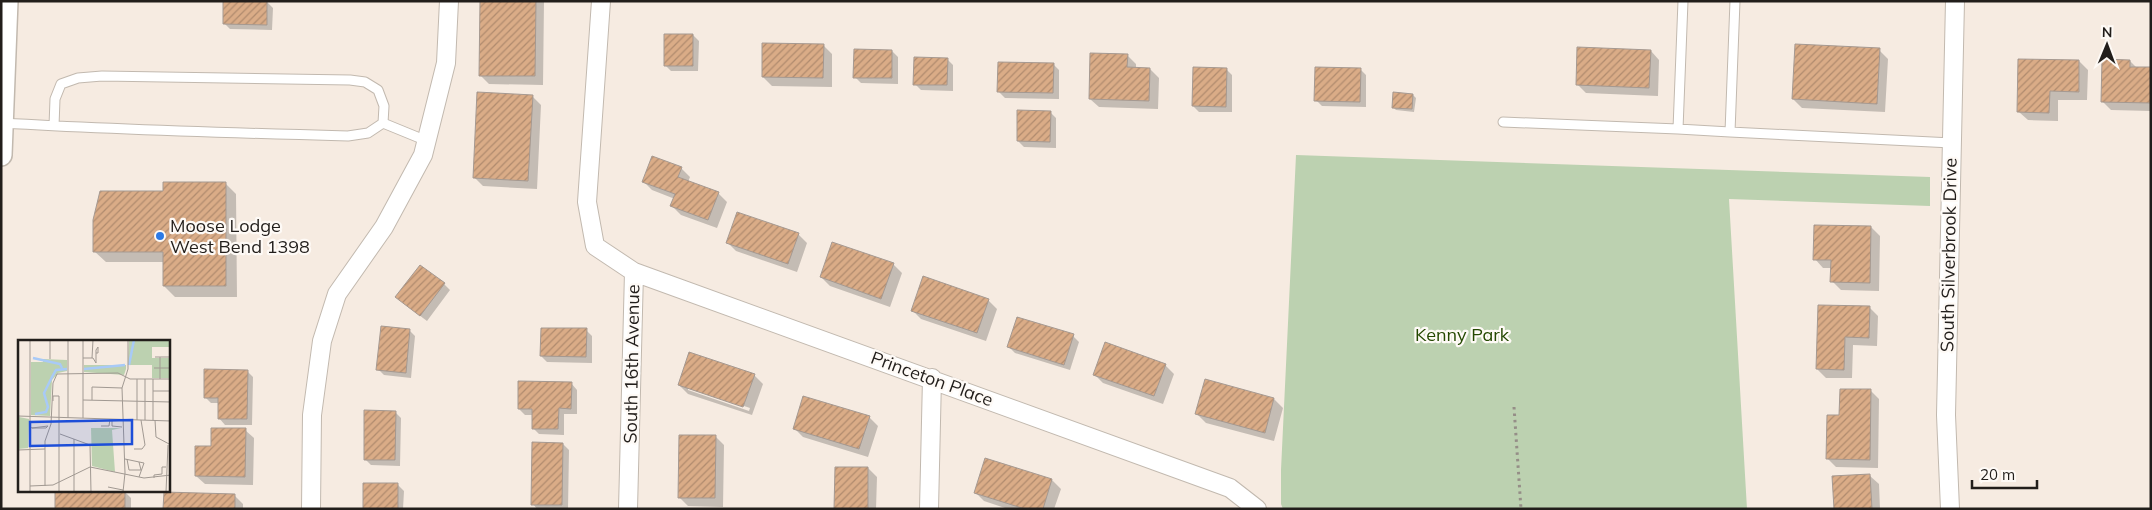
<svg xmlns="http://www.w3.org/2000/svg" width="2152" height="510" font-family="Mulish,sans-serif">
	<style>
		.park { fill: #bcd1b0 }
		.shadow { fill: #0003; fill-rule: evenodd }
		.building { fill: url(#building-hatch); stroke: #a59991 }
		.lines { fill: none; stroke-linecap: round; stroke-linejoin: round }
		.service-casing { stroke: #c2b9af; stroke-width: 11 }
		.minor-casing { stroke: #c2b9af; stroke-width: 20 }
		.tertiary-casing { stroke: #c2b9af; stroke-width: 24 }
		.path { stroke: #958e87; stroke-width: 3; stroke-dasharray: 2.5 4; stroke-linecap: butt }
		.service { stroke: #fff; stroke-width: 9 }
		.minor { stroke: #fff; stroke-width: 18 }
		.tertiary { stroke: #fff; stroke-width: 21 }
		.poi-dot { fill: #2c7ae6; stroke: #fefaf6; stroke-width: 2 }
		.labels { text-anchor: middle; stroke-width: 4.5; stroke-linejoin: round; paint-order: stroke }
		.poi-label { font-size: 18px; fill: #221e1b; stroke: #fefaf6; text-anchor: start }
		.street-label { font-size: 18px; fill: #221e1b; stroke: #fefaf6 }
		.park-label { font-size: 18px; fill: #244800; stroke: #fefaf6 }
		.inset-river { fill: none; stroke: #a8caf7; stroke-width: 2.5 }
		.inset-road { fill: none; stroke: #a19992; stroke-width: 1 }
		.view { fill: #1d4ed8; fill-opacity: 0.15; stroke: #1d4ed8; stroke-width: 2.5 }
		.inset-edge { fill: none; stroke: #221e1b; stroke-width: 2.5 }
	</style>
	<defs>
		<pattern id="building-hatch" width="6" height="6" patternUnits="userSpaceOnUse" patternTransform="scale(1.25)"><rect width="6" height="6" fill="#daac87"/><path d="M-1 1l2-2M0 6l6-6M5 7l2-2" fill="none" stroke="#b08b6e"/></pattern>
	</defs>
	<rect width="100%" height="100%" fill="#f6ebe1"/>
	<path class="park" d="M1296 155 1930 177V206L1729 199 1747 509H1283L1281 504V470Z"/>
	<path class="shadow" d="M481 1H544L543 85 489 84 480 75Z
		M267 2 273 8 272 30 230 29 224 23Z
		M693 35 699 41 698 71H671L665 65Z
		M823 45 832 54V87L772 86 763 77Z
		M1879 50 1888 59 1885 112 1802 108 1793 99Z
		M892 51 898 57V84L861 83 855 77Z
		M1651 51 1659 60 1658 96 1586 93 1577 84Z
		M1127 55 1136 64V69H1150L1159 78 1158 109 1099 107 1090 99Z
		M947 59 953 65V91L921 90 915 84Z
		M2079 61 2088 70 2087 100H2058V121L2028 120 2019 112Z
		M2130 61 2137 68H2151V111L2111 110 2103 102Z
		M1053 64 1059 70V99L1005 98 999 92Z
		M1226 69 1232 75V112H1199L1193 106Z
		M1360 69 1366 75V107L1322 106 1316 100Z
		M1413 95 1416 98 1414 112 1396 110 1393 107Z
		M532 96 541 105 537 189 483 186 474 177Z
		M1050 112 1056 118V148L1024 147 1018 141Z
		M681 168 690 177 688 182 718 193 727 202 717 228 681 215 672 206 675 199 652 190 643 181Z
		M225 183 236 194 237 297H175L164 286V262H106L94 251 164 192Z
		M1871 227 1880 236 1879 291 1841 290 1832 281V268H1823L1815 259Z
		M798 234 807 243 797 272 736 251 728 243Z
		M893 264 902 273 890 307 830 286 821 277Z
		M444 284 450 290 427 321 403 303Z
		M988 300 997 309 986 341 921 319 913 311Z
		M1869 307 1878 316 1877 346 1853 345 1852 378H1826L1817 369Z
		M409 330 415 336 411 378 384 375 378 369Z
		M586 330 592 336V363L547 362 541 356Z
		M1073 336 1079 342 1070 370 1015 353 1009 347Z
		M1165 365 1174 374 1163 404 1103 383 1094 374Z
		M247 371 253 377 252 425H225L219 418V403H211L205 397Z
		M754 375 763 384 752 415 688 394 679 385ZM688 387 750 408 749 411 688 390Z
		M571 383 577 390V414H564V435L539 434 533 428V415H525L519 409Z
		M1870 390 1879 399 1878 468 1836 467 1827 458Z
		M1274 399 1283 408 1274 441 1206 423 1197 414Z
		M395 412 401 418 400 466 371 465 365 459Z
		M869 417 878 426 868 457 803 437 794 428Z
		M245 430 254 438 253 485 205 484 196 476 212 447Z
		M715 436 724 445 723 507 688 506 679 497Z
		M563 444 569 450 568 509H537L533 504Z
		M986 460 1052 480 1061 489 1054 509H1008L984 501 976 493Z
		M868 468 877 477 876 509H835Z
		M1870 476 1879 484 1880 509H1835Z
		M398 485 404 491 403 509H364Z
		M125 492 131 498V509H56Z
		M234 495 243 504V509H165Z"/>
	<path class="building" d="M223 1H267V25L223 24Z
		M480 1H536L535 76H479Z
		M664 34H693V66H664Z
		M762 43 824 44 823 78 762 77Z
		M1795 44 1880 48 1877 104 1792 99Z
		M1577 47 1651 50 1649 88 1576 85Z
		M854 49 892 50V78H853Z
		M1090 53 1128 54 1127 67 1150 68 1149 101 1089 99Z
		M914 57 948 58 947 85H913Z
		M2018 59 2079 60V92L2050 91 2049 113 2017 112Z
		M2102 59 2130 60V67H2151V103L2101 102Z
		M998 62 1054 63 1053 93 997 92Z
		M1193 67 1227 68 1226 107 1192 106Z
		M1315 67 1361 68 1360 102 1314 101Z
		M477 92 533 95 528 181 473 178Z
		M1393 92 1413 94 1412 109 1392 108Z
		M1017 110 1051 111 1050 142 1017 141Z
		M652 156 682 167 678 177 719 192 708 220 670 206 675 194 642 182Z
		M163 182H226V286H163V252H93V220L100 191H163Z
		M737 212 799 233 788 264 726 243Z
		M1814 225 1871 226 1870 283 1830 282 1831 260H1813Z
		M832 242 894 263 881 299 820 277Z
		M420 265 445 283 420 316 395 297Z
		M923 276 989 299 977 333 911 311Z
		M1818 305 1870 306 1869 338 1845 337 1844 370 1816 369Z
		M1017 317 1074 334 1064 365 1007 347Z
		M381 326 410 329 406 373 376 370Z
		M541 328H587L586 357 540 356Z
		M1105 342 1166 364 1154 396 1093 375Z
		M689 352 755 374 743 407 678 385Z
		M204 369 248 370 247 419H218V398H204Z
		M1205 379 1274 398 1265 433 1195 414Z
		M518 381 572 382 571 409 559 408 558 429H532V409H518Z
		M1840 389H1871L1870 460 1826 459 1827 415H1839Z
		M803 396 870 416 859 449 793 429Z
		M364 410 396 411 395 460H364Z
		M211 428H246L245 477 195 476V446H211Z
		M679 435H716L715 498H678Z
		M532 442 563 443 562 505H531Z
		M985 458 1052 479 1043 509H1025L974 493Z
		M835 467H868V509H834Z
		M1870 474 1872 509H1834L1832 476Z
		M363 483H398V509H363Z
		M55 491H125V509H55Z
		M164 492 235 494V509H163Z"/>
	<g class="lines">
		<g class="service-casing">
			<path id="service" d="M1735 1 1730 132 1952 143
				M1503 122 1678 129 1683 1
				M3 123C118 130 233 133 348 136L368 133 383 123 384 106 378 90 365 82 350 80 102 76 78 78 61 84 55 99 54 126
				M383 123 427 141
				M1678 129 1730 132"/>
		</g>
		<g class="minor-casing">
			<path id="minor" d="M601 1 587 202 595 246 634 272 1230 488 1257 509
				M311 509 312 415 322 341 337 294 384 227 423 155 446 63 449 1
				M628 509 634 272
				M929 509 932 378
				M1950 509 1946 415 1955 1"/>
		</g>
		<g class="tertiary-casing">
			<path id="tertiary" d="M1 155 7 1"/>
		</g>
		<path class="path" d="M1514 407 1521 509"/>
		<use href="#service" class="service"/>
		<use href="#minor" class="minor"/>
		<use href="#tertiary" class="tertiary"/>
	</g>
	<circle class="poi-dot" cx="160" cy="236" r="5"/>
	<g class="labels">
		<g class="poi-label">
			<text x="170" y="232">Moose Lodge<tspan x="170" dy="21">West Bend 1398</tspan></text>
		</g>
		<g class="street-label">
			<text transform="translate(1949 255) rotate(-89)" y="6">South Silverbrook Drive</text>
			<text transform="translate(632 364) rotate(-89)" y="6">South 16th Avenue</text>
			<text transform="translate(932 379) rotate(20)" y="6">Princeton Place</text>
		</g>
		<g class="park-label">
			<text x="1462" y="341">Kenny Park</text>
		</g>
	</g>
	<g transform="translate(18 340)">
		<rect width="152" height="152" fill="#f6ebe1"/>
		<path d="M25 19 49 20V31L40 33 34 40 32 76 13 75V22H25Z" fill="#bcd1b0"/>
		<path d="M134 18H152V38H134Z" fill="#bcd1b0"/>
		<path d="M111 0H152V7H134V25H110ZM66 25H108V29L106 35 66 32ZM1 77 11 79 10 108 0 109ZM73 88H103L94 90 97 132 74 126Z" fill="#bcd1b0"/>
		<path class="inset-river" d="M15 18 42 24 44 28M111 25 116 0M66 29 107 25M17 74 28 72 30 67 26 53 34 37 38 30 49 29"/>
		<path class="inset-road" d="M12 0V152M32 0V19M50 0V78M137 17H153M142 17V39M65 18H75L78 23V10L80 7V13H78M74 18 75 0M136 28H153M119 39V80M135 39V80M135 51H153M65 60 153 62M74 60V47L104 48M35 61V56H41V152M0 76 153 81M65 78V0M94 79V86L104 87M127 80V39M137 80 138 97 153 105M83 86H91L92 79M12 87 14 88H28L30 86 14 88M42 94 72 105 73 152M116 109H124L127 105 123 80M0 110 27 109M107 119 126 123 121 137M109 119 111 130H123L121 122M136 138V135L144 134V127H148M12 146 35 145 72 127 126 138 153 135M27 146V101L33 84 35 43 39 34 100 33 112 39H153M90 147 105 150M56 152V99M105 152 107 133 104 48 110 29V0M148 152 150 105"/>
		<path class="view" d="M114 80V104L12 106V82Z"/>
		<rect width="152" height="152" class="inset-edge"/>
	</g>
	<rect width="2152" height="510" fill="none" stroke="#221e1b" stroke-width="5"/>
	<g transform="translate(2107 45) rotate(1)" stroke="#fefaf6" stroke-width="4" paint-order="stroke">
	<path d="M0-4L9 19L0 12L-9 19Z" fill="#221e1b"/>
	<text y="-8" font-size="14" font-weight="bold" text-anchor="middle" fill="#221e1b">N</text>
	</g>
	<path d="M1972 480v8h65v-8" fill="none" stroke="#221e1b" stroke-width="2.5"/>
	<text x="1980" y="480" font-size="15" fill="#221e1b" stroke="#fefaf6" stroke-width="4" paint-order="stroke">20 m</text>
</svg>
